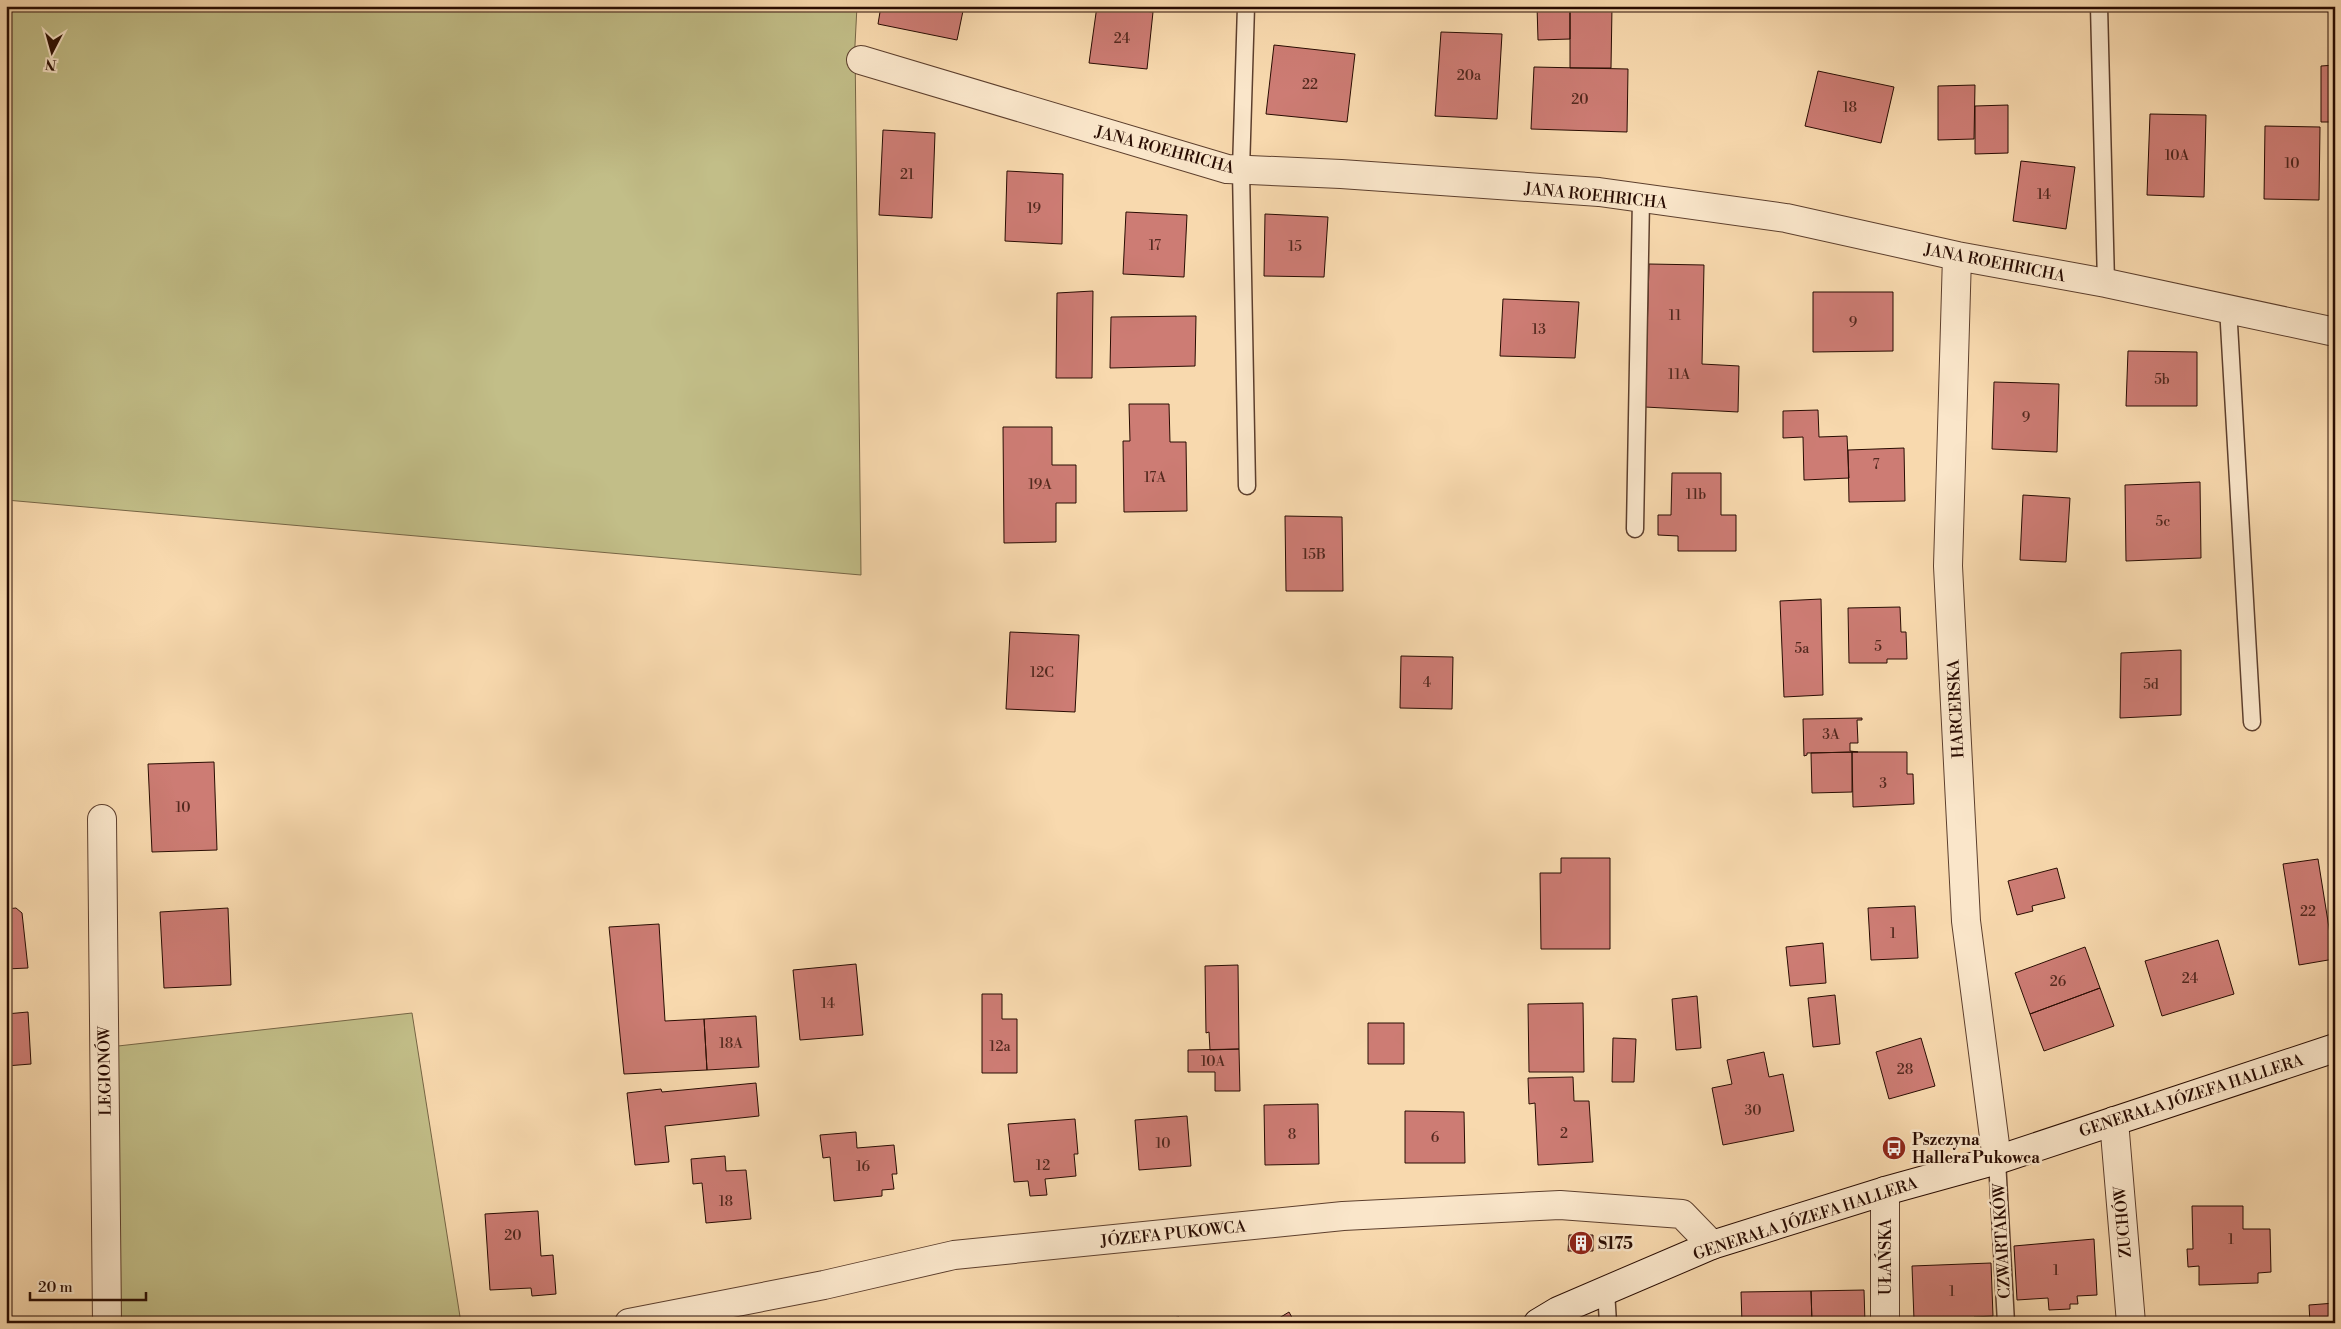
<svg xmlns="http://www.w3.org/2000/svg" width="2341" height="1329" font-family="'Libre Bodoni',serif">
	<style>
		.green { fill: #c2be88; stroke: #766545 }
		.building { fill: #cd7c74; stroke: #290c02 }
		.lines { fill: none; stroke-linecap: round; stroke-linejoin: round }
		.lane-casing { stroke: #5d3f2d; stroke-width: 19 }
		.street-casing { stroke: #5d3f2d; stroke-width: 30 }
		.secondary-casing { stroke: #290c02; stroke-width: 30 }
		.lane { stroke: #fae6ca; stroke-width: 16 }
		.street { stroke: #fae6ca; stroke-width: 28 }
		.secondary { stroke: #fae6ca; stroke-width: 28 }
		.labels { text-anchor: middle; stroke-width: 5; stroke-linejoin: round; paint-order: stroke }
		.number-label { font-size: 14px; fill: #52281e }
		.street-label { font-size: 16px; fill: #290c02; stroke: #fae6ca }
		.poi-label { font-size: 16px; font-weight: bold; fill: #290c02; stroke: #fae6ca; text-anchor: start }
	</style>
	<rect width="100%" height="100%" fill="#f8d9ae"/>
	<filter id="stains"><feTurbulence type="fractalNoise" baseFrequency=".004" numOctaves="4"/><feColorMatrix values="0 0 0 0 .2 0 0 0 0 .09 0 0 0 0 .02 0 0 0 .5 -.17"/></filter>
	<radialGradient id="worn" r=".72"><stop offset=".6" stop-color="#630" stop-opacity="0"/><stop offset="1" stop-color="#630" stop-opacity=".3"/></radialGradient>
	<path class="green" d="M6 6H857L855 45 861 575 6 500Z
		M412 1013 461 1323H114L118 1046Z"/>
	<path class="building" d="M881 6H964L957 40 878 24Z
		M1097 6 1153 12 1147 69 1089 63Z
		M1537 6H1570V39L1538 40Z
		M1612 7 1611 68H1570V8Z
		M1441 32 1502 34 1497 119 1435 116Z
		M1274 45 1355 54 1347 122 1266 114Z
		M2335 65V122H2321V66Z
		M1534 67 1628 69 1627 132 1531 129Z
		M1818 71 1894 87 1881 143 1805 126Z
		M1975 85 1974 139 1938 140V86Z
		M2008 105V153L1975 154V106Z
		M2150 114 2206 115 2204 197 2147 195Z
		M2265 126 2320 127 2319 200 2264 199Z
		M883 130 935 133 932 218 879 215Z
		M2021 161 2075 167 2066 229 2013 221Z
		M1007 171 1063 174 1062 244 1005 241Z
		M1126 212 1187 215 1184 277 1123 274Z
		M1265 214 1328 217 1324 277 1264 276Z
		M1649 264 1704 265 1702 364 1739 366 1738 412 1645 407Z
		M1093 291 1092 378H1056L1057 293Z
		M1813 292H1893V351L1813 352Z
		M1503 299 1579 302 1575 358 1500 356Z
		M1196 316 1195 366 1110 368 1111 317Z
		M2128 351 2197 352V406H2126Z
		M1994 382 2059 384 2057 452 1992 449Z
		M1129 404H1169L1170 442H1186L1187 511 1124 512 1123 441H1130Z
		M1818 410 1819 437 1847 436 1849 478 1804 480 1803 437 1783 438V411Z
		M1003 427H1052V465H1076V503H1056V542L1004 543Z
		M1904 448 1905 501 1849 502 1848 450Z
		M1672 473H1721V515H1736V551H1678V536L1658 535V515H1671Z
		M2200 482 2201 558 2126 561 2125 485Z
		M2023 495 2070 498 2066 562 2020 560Z
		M1285 516 1342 517 1343 591H1286Z
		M1821 599 1823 695 1784 697 1780 601Z
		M1900 607 1901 632H1906L1907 659H1887V663H1849L1848 608Z
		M1010 632 1079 635 1075 712 1006 709Z
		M2181 650V715L2120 718 2121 653Z
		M1401 656 1453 657 1452 709 1400 708Z
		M1862 718V720H1857L1858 743H1850V751L1858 752 1807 753V755L1804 756 1803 719Z
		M1852 752H1907V774H1913L1914 804 1853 807Z
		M1852 752V792L1812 793 1811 753Z
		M214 762 217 850 152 852 148 764Z
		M1561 858H1610V949H1541L1540 873H1561Z
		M2318 859 2334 959 2299 965 2283 864Z
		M2057 868 2065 898 2032 906 2033 911 2017 915 2008 881Z
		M1915 906 1918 958 1871 960 1868 908Z
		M16 908 22 913 28 968 6 969V909Z
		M228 908 231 985 164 988 160 912Z
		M659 924 665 1021 704 1019 707 1070 624 1074 609 927Z
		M2218 940 2234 994 2162 1016 2145 961Z
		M1823 943 1826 983 1790 986 1786 947Z
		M2085 947 2100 988 2030 1014 2015 973Z
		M856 964 863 1035 800 1040 793 970Z
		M1238 965 1239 1049 1210 1050 1209 1032 1206 1033 1205 966Z
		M2100 988 2114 1026 2044 1051 2030 1014Z
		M982 994H1002V1019H1017V1073H982Z
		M1835 995 1840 1044 1813 1047 1808 998Z
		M1697 996 1701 1048 1676 1050 1672 999Z
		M1583 1003 1584 1072H1529L1528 1004Z
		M28 1012 31 1064 6 1066V1014Z
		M756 1016 759 1067 707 1070 704 1019Z
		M1368 1023H1404V1064H1368Z
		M1613 1038 1636 1039 1634 1082H1612Z
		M1921 1038 1935 1086 1889 1099 1876 1052Z
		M1239 1049 1240 1091H1215V1072H1188V1050Z
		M1764 1052 1769 1077 1783 1074 1794 1131 1723 1145 1712 1088 1732 1084 1727 1060Z
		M1573 1077 1574 1101H1589L1593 1162 1538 1165 1535 1103 1529 1104 1528 1078Z
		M756 1083 759 1116 665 1126 669 1162 635 1165 627 1093 661 1089 662 1092Z
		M1318 1104 1319 1164 1265 1165 1264 1105Z
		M1405 1111 1464 1112 1465 1163H1405Z
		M1187 1116 1191 1166 1139 1170 1135 1120Z
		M1075 1119 1078 1154H1074L1076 1176 1045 1179 1047 1195 1030 1196 1028 1181 1014 1182 1008 1124Z
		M856 1132 857 1148 894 1145 897 1174H892L894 1189 882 1190V1196L834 1201 830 1157 823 1158 820 1135Z
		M725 1156 726 1171 746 1170 751 1219 706 1223 702 1183 693 1184 691 1159Z
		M2192 1206H2243V1229H2270L2271 1272 2258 1273V1283L2199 1285V1266L2188 1267 2187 1249H2193Z
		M538 1211 541 1256 553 1255 556 1294 532 1296 531 1288 490 1290 485 1214Z
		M1569 1235H1593V1251H1568Z
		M2094 1239 2097 1295 2077 1296 2078 1304H2070V1309L2049 1310 2048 1298 2017 1300 2014 1246Z
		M1991 1263 1993 1316 1974 1317 1975 1323H1942L1941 1319 1914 1320 1912 1266Z
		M1864 1290 1865 1323H1812L1811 1291Z
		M1811 1291 1812 1323H1742L1741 1292Z
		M2335 1303V1323H2310L2309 1305Z
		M1289 1312 1295 1323H1271Z
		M1179 1317 1180 1323H1151V1321Z"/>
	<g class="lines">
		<g class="lane-casing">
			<path id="lane" d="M1246 6 1241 170 1247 486
				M2099 6 2106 283
				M2228 307 2252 722
				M1635 529 1641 199
				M1997 1160 2006 1323
				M1606 1291 1608 1323"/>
		</g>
		<g class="street-casing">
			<path id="street" d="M861 60 1227 169 1341 174 1599 192 1786 218 1957 256 2106 283 2335 332
				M1957 256 1948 566 1966 921 1997 1160
				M102 819 107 1323
				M2114 1121 2131 1323
				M1885 1191V1323
				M629 1323 824 1285 954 1255 1343 1216 1560 1205 1682 1214 1712 1245"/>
		</g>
		<g class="secondary-casing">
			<path id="secondary" d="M1538 1323 1558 1311 1712 1245 1885 1191 1997 1160 2335 1048"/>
		</g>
		<use href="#lane" class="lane"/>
		<use href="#street" class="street"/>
		<use href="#secondary" class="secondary"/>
	</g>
	<defs>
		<g id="bus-disc" transform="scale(1.25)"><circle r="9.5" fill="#8f2418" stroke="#fae6ca"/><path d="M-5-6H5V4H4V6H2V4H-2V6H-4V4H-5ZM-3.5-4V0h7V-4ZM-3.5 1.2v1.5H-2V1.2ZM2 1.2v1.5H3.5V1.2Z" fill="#fff"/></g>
		<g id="building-disc" transform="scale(1.25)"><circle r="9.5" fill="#8f2418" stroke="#fae6ca"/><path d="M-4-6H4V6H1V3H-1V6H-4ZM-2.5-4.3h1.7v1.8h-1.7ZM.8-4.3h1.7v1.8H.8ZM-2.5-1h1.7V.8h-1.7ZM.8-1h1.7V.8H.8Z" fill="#fff"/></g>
	</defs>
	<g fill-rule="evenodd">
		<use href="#bus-disc" x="1894" y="1148"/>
		<use href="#building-disc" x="1581" y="1243"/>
	</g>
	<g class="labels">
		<g class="number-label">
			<text x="1122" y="43">24</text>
			<text x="1469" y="80">20a</text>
			<text x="1310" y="89">22</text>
			<text x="1580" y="104">20</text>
			<text x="1850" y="112">18</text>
			<text x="2177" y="160">10A</text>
			<text x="2292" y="168">10</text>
			<text x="907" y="179">21</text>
			<text x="2044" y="199">14</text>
			<text x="1034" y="213">19</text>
			<text x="1155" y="250">17</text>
			<text x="1295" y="251">15</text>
			<text x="1675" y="320">11</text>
			<text x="1853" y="327">9</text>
			<text x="1539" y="334">13</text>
			<text x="1679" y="379">11A</text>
			<text x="2162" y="384">5b</text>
			<text x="2026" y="422">9</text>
			<text x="1876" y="469">7</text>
			<text x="1155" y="482">17A</text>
			<text x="1040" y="489">19A</text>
			<text x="1696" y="499">11b</text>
			<text x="2163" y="526">5c</text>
			<text x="1314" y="559">15B</text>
			<text x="1878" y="651">5</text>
			<text x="1802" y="653">5a</text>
			<text x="1042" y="677">12C</text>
			<text x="1427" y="687">4</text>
			<text x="2151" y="689">5d</text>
			<text x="1831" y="739">3A</text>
			<text x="1883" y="788">3</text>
			<text x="183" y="812">10</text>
			<text x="2308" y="916">22</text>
			<text x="1893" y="938">1</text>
			<text x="2190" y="983">24</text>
			<text x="2058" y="986">26</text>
			<text x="828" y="1008">14</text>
			<text x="731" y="1048">18A</text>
			<text x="1000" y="1051">12a</text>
			<text x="1213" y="1066">10A</text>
			<text x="1905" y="1074">28</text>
			<text x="1753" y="1115">30</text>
			<text x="1564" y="1138">2</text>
			<text x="1292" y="1139">8</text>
			<text x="1435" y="1142">6</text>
			<text x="1163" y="1148">10</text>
			<text x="1043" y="1170">12</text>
			<text x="863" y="1171">16</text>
			<text x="726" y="1206">18</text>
			<text x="513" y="1240">20</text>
			<text x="2231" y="1244">1</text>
			<text x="2056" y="1275">1</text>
			<text x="1952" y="1296">1</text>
		</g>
		<g class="street-label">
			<text transform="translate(1165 149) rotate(15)" y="6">JANA ROEHRICHA</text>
			<text transform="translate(1596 195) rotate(6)" y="6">JANA ROEHRICHA</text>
			<text transform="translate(1995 262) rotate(11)" y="6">JANA ROEHRICHA</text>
			<text transform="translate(1955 709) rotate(-93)" y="6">HARCERSKA</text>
			<text transform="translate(104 1071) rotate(-91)" y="6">LEGIONÓW</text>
			<text transform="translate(2191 1095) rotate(-18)" y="6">GENERAŁA JÓZEFA HALLERA</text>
			<text transform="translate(1805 1218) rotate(-18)" y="6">GENERAŁA JÓZEFA HALLERA</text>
			<text transform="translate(2122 1222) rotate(-95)" y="6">ZUCHÓW</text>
			<text transform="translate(1173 1233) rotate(-6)" y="6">JÓZEFA PUKOWCA</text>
			<text transform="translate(2001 1241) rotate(-93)" y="6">CZWARTAKÓW</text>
			<text transform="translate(1885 1257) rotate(-90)" y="6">UŁAŃSKA</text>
		</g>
		<g class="poi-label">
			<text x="1912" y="1145">Pszczyna<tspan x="1912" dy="18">Hallera Pukowca</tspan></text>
			<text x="1598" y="1249">S175</text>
		</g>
	</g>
	<rect width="2341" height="1329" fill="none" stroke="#f8d9ae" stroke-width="25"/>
	<rect x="8" y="8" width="2326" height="1314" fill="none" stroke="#290c02" stroke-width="2.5"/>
	<rect x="12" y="12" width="2316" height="1304" fill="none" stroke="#290c02"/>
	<g transform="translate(52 52) rotate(186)" stroke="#fae6ca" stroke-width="4" paint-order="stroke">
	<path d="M0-4L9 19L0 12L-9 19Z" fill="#290c02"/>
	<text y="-8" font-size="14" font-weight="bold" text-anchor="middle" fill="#290c02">N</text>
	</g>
	<path d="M30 1292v8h116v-8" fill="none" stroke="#290c02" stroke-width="2.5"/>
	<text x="38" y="1292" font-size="15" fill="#290c02" stroke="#fae6ca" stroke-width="4" paint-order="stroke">20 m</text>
	<rect width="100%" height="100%" filter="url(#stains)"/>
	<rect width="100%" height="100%" fill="url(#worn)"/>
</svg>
